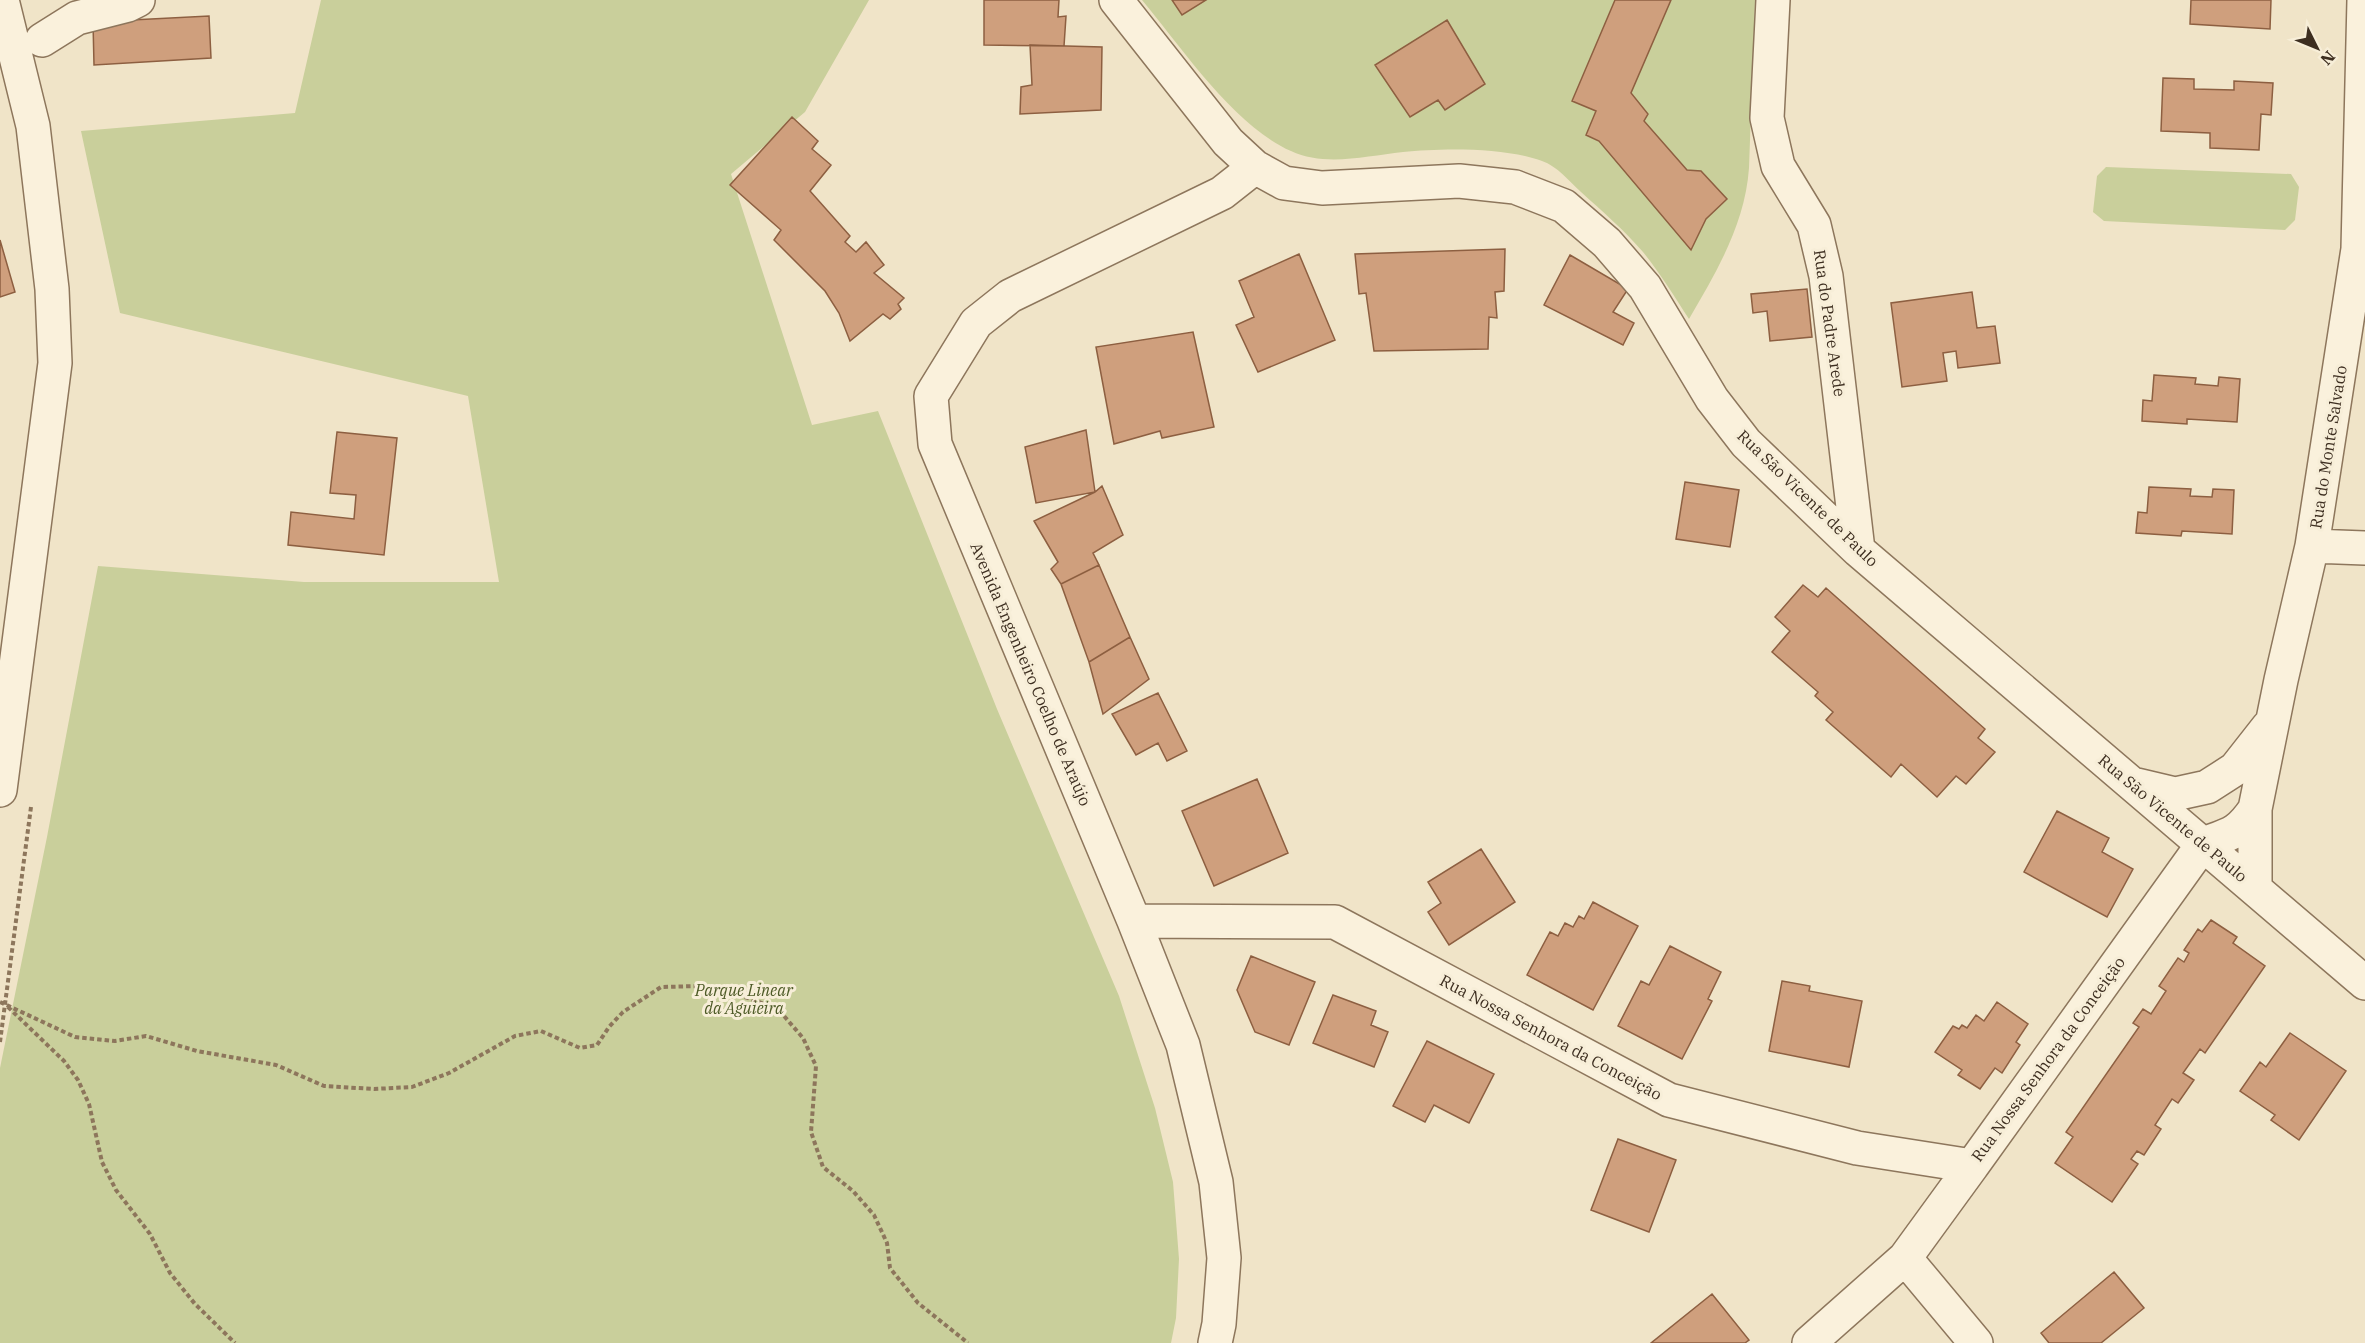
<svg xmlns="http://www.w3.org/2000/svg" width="2365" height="1343" font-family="'IBM Plex Serif',serif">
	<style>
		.green { fill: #c9cf9b }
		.building { fill: #cf9f7d; stroke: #8d5f41; stroke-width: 1.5 }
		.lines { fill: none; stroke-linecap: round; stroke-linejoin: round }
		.minor-casing { stroke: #8d765c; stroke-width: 36 }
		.path { stroke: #8d765c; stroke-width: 4; stroke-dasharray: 4.5 3; stroke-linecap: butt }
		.minor { stroke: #faf1dc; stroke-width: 33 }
		.labels { text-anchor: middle; stroke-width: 6; stroke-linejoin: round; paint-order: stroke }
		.street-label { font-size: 16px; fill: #3d2e20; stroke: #f7eed8 }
		.park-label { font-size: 16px; font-style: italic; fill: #4d5a26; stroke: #f7eed8 }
	</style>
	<rect width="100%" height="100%" fill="#f0e4c8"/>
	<path class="green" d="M321 0H869L805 112 731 174 812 425 878 411 997 709 1119 996 1155 1108 1173 1182 1179 1259 1176 1318 1171 1343H0V1068L47 837 98 566 304 582H499L468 396 120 313 81 131 295 113Z
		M1142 0H1755L1749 168C1745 224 1717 271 1689 319 1674 296 1660 273 1643 252 1624 230 1602 211 1581 192 1569 181 1557 166 1542 161 1505 147 1441 148 1403 152 1366 156 1325 167 1291 151 1234 126 1182 48 1142 0Z
		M2106 167 2291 174 2299 187 2295 220 2285 230 2104 221 2093 212 2097 176Z"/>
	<path class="building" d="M984 0H1059L1058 17 1066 16 1064 46 984 45Z
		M1172 0H1206L1182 15Z
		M1615 0H1671L1631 93 1648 114 1644 121 1687 170 1701 171 1727 199 1706 219 1691 250 1599 141 1586 135 1596 111 1572 101Z
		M2191 0H2271L2270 29 2190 24Z
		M209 16 211 58 94 65 93 22Z
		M1447 20 1485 84 1445 110 1438 100 1410 117 1375 65Z
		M1030 45 1102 47 1101 110 1020 114 1021 87 1032 85Z
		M2163 78 2194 79V89L2234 90V81L2273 83 2271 115 2261 114 2259 150 2210 148V133L2161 131Z
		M792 117 818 141 812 149 831 165 810 191 850 236 845 242 856 252 866 242 884 265 874 273 904 298 898 304 901 309 890 319 883 314 850 341 839 313 825 291 774 240 781 230 730 185Z
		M0 240 15 292 0 297Z
		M1505 249 1504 291 1495 292 1497 318 1489 317 1488 349 1374 351 1366 293 1359 294 1355 254Z
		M1299 254 1335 340 1258 372 1236 325 1254 317 1239 281Z
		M1570 255 1628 289 1613 312 1634 323 1623 345 1544 305Z
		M1807 289 1812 337 1770 341 1767 311 1753 313 1751 294Z
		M1972 292 1977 328 1995 326 2000 363 1958 368 1956 351 1943 353 1947 381 1902 387 1891 303Z
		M1193 332 1214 427 1162 438 1160 431 1114 444 1096 347Z
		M2154 375 2196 378 2195 384 2218 386 2219 377 2240 379 2237 422 2187 419V424L2142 421 2143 400 2152 401Z
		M1086 430 1095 492 1036 503 1025 447Z
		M337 432 397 438 384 555 288 545 291 512 354 519 356 495 330 493Z
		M1685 482 1739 490 1730 547 1676 539Z
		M1102 486 1123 535 1093 553 1099 565 1061 584 1051 569 1058 562 1034 521 1095 492Z
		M2149 487 2191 489 2190 496 2212 497 2213 489 2234 490 2232 534 2182 531 2181 536 2136 533 2138 512 2147 513Z
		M1099 565 1130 637 1089 662 1061 584Z
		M1803 585 1818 597 1826 588 1985 729 1978 738 1995 752 1966 784 1956 776 1937 797 1901 764 1891 777 1826 720 1833 712 1815 696 1818 692 1772 652 1790 631 1775 617Z
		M1130 637 1149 679 1103 714 1089 662Z
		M1158 693 1187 751 1167 761 1158 743 1136 755 1112 714Z
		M1257 779 1288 853 1214 886 1182 811Z
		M2057 811 2109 838 2102 852 2133 869 2107 917 2024 872Z
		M1481 849 1515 902 1449 945 1428 912 1441 903 1428 882Z
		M1593 902 1638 926 1593 1010 1527 975 1550 932 1558 936 1565 923 1573 927 1579 916 1584 919Z
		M2211 920 2237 937 2233 943 2265 966 2205 1053 2200 1049 2183 1073 2194 1080 2178 1103 2172 1099 2155 1125 2161 1129 2144 1155 2137 1151 2131 1159 2138 1164 2112 1202 2055 1163 2073 1137 2066 1132 2139 1027 2133 1023 2143 1009 2151 1014 2166 991 2159 986 2178 958 2184 962 2189 953 2184 950 2198 929 2202 932Z
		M1670 946 1721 972 1708 999 1712 1001 1682 1059 1618 1026 1641 981 1649 985Z
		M1251 956 1315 982 1289 1045 1255 1032 1237 990Z
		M1782 981 1810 986 1809 991 1862 1001 1849 1067 1769 1051Z
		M1333 995 1376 1011 1371 1025 1388 1032 1374 1067 1313 1043Z
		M1997 1002 2028 1024 2016 1042 2020 1045 2002 1073 1995 1068 1980 1089 1958 1075 1962 1070 1935 1052 1953 1026 1959 1029 1962 1025 1967 1028 1976 1015 1984 1021Z
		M2290 1033 2346 1071 2299 1140 2271 1120 2275 1115 2240 1091 2260 1062 2266 1067Z
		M1427 1041 1494 1074 1469 1123 1434 1105 1425 1122 1393 1106Z
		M1618 1139 1676 1160 1649 1232 1591 1210Z
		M2114 1272 2144 1308 2101 1343H2049L2041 1333Z
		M1712 1294 1749 1340 1745 1343H1651Z"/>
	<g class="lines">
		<g class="minor-casing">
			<path id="minor" d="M1116 0 1228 142 1255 167 1284 183 1322 188 1459 181 1515 187 1564 206 1607 243 1645 287 1712 399 1746 443 1858 550 2365 983
				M1773 0 1767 118 1778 166 1814 225 1826 276 1858 550
				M42 40 77 18 128 5 138 0
				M2312 546 2365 548
				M2137 785 2175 794 2207 787 2235 769 2268 727
				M0 790 55 363 52 289 33 126 2 0
				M2255 888V809L2281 680 2312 546 2358 249 2364 0
				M1134 921 1335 922 1669 1100 1857 1148 1972 1166 2203 844C2230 834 2238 834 2255 809
				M1905 1258 1976 1343
				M1215 1343 1219 1324 1224 1258 1216 1182 1183 1045 1134 921 935 444 931 396 976 323 1010 296 1222 193 1255 167
				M1809 1343 1905 1258 1972 1166"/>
		</g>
		<path class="path" d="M0 1002 75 1037 115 1041 146 1036 197 1051 276 1065 324 1086 374 1089 412 1087 449 1073 515 1036 541 1031 580 1048 597 1045 609 1027 623 1012 661 987 701 986 748 998 778 1009 803 1038 816 1066 811 1132 823 1167 853 1191 874 1215 887 1243 890 1268 918 1303 968 1343
			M8 1007 64 1061 78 1080 89 1104 102 1162 116 1190 150 1234 170 1273 195 1304 235 1343
			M0 1042 31 807"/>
		<use href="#minor" class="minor"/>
	</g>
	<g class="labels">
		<g class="street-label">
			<text transform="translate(1830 323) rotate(82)" y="6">Rua do Padre Arede</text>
			<text transform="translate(2328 447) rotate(-81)" y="6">Rua do Monte Salvado</text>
			<text transform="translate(1808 498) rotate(44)" y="6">Rua São Vicente de Paulo</text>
			<text transform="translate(1031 674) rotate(67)" y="6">Avenida Engenheiro Coelho de Araújo</text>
			<text transform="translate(2173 818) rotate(40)" y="6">Rua São Vicente de Paulo</text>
			<text transform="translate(1551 1037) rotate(28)" y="6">Rua Nossa Senhora da Conceição</text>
			<text transform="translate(2048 1059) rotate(-54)" y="6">Rua Nossa Senhora da Conceição</text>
		</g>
		<g class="park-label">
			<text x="744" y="996">Parque Linear<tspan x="744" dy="18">da Aguieira</tspan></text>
		</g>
	</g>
	<g transform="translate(2317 48) rotate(133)" stroke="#f7eed8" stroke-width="4.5" paint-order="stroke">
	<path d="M0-4.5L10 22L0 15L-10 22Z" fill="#3d2e20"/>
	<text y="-9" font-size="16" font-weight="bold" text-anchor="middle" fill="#3d2e20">N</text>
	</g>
</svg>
